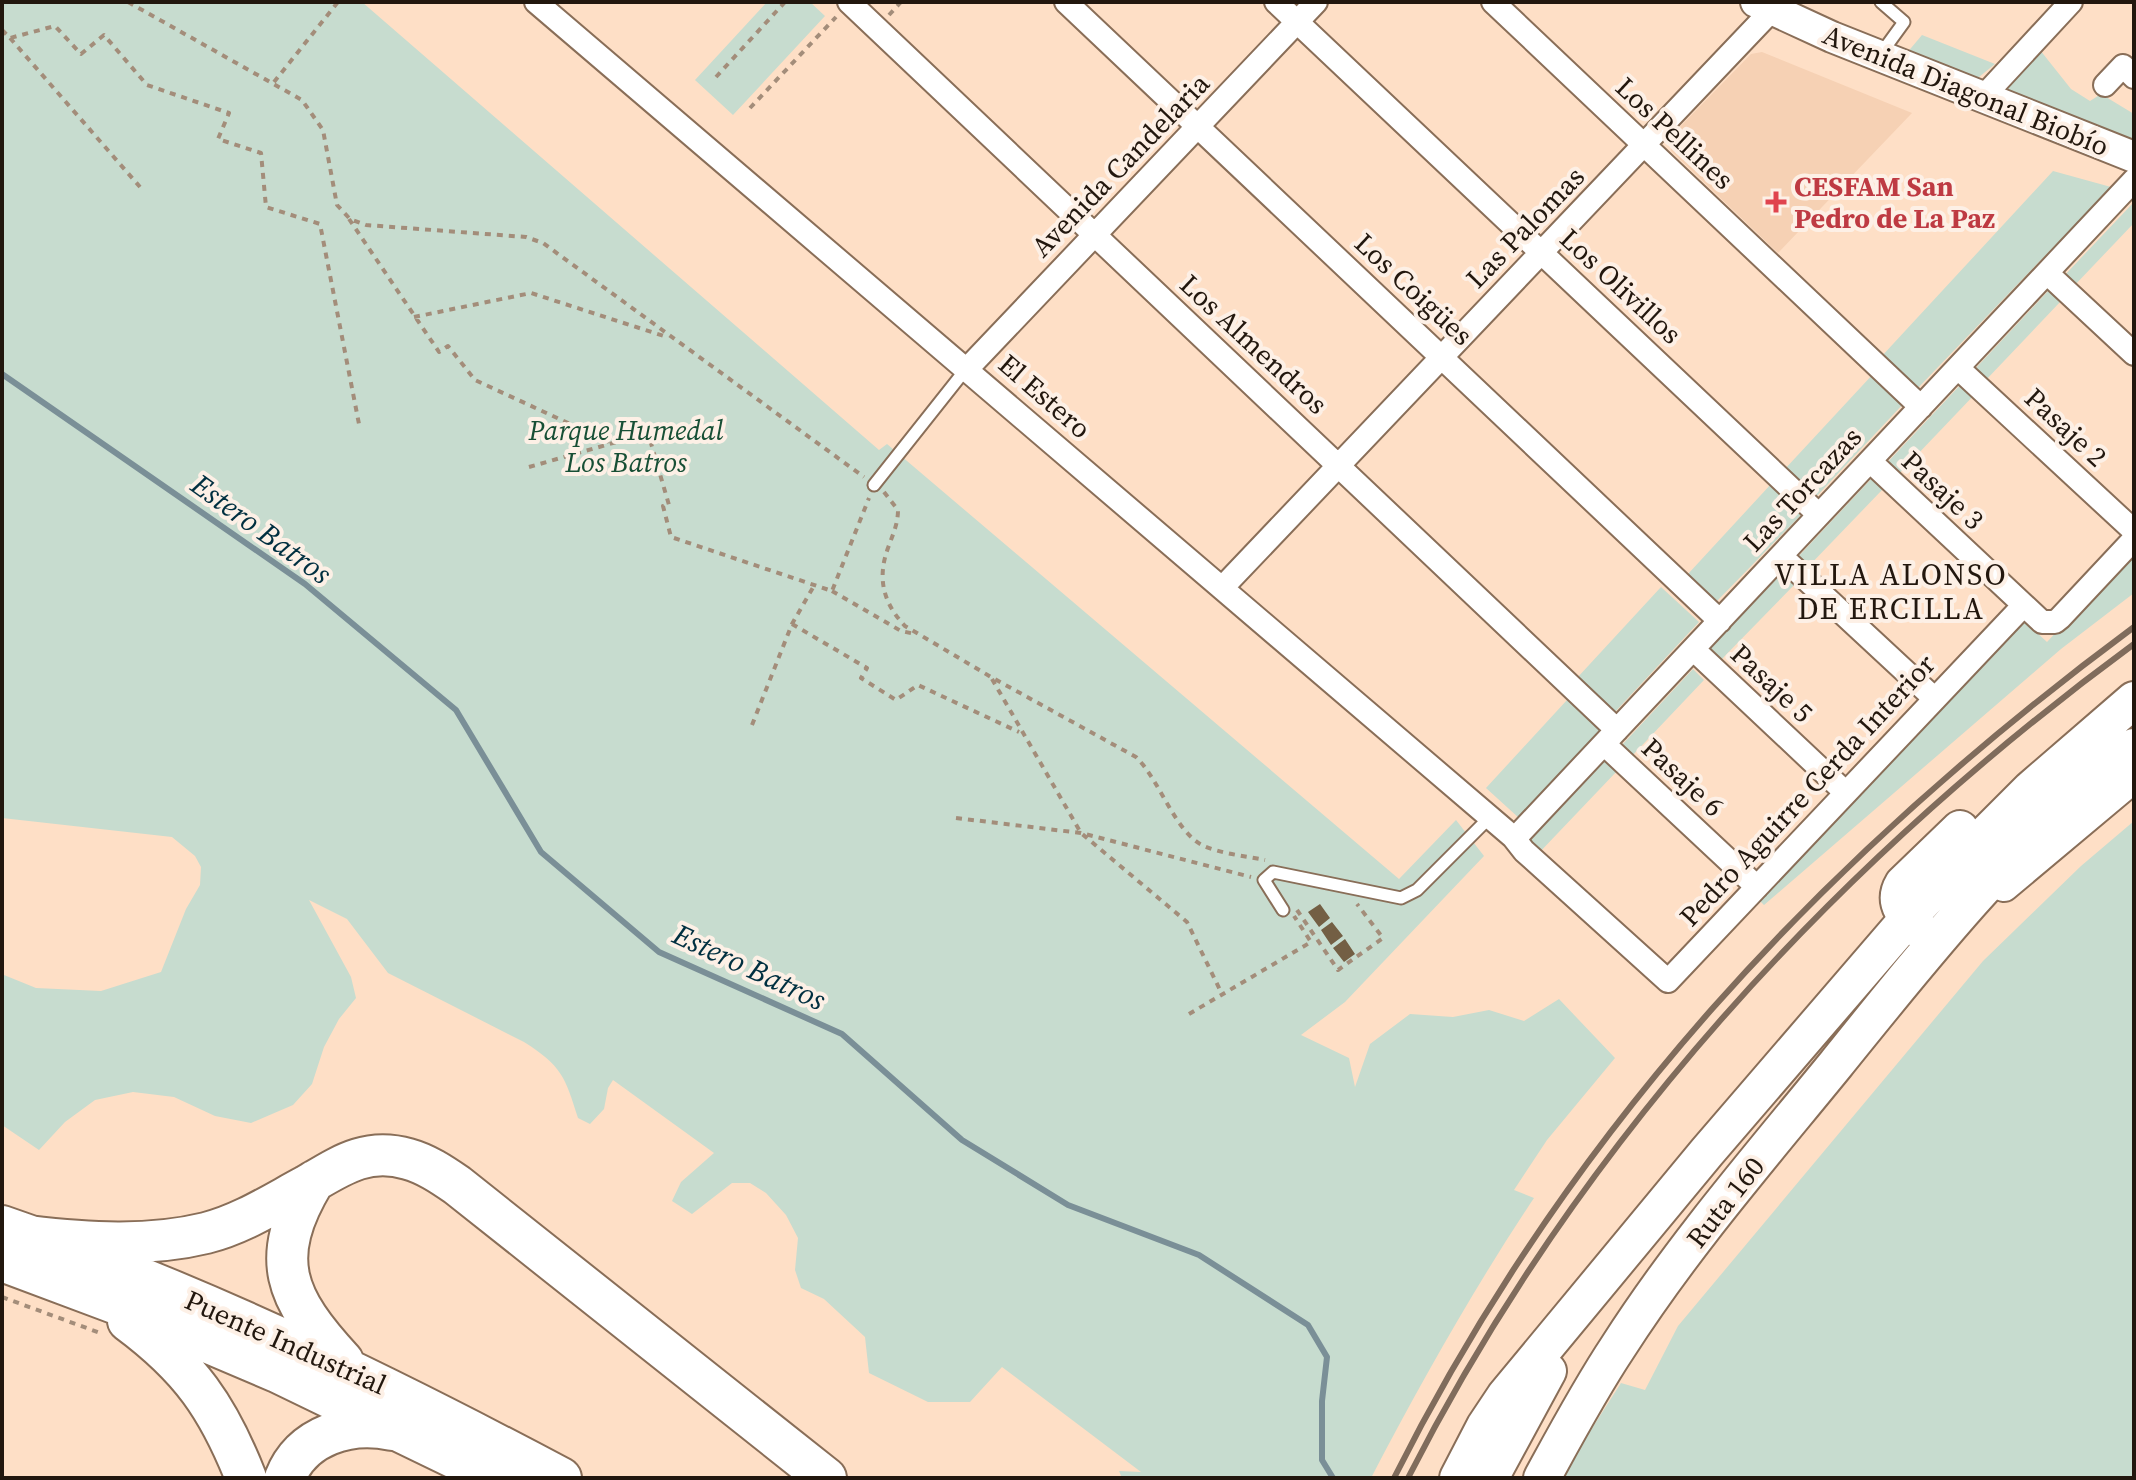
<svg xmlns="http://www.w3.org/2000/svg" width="2136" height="1480" font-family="'Source Serif 4',serif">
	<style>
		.built { fill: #f6d1b4 }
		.green { fill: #c7dccf }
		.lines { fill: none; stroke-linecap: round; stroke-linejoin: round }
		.stream { stroke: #7a8f97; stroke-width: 6 }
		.building { fill: #735f44 }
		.service-casing { stroke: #896e58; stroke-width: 15 }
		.minor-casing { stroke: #896e58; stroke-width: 26 }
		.secondary-casing { stroke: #896e58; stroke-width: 34 }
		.trunk-casing { stroke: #896e58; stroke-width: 40 }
		.motorway-casing { stroke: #896e58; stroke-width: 44 }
		.path { stroke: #a38d7a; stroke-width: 4; stroke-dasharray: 6 6; stroke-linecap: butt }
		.service { stroke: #fff; stroke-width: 11 }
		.minor { stroke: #fff; stroke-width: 22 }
		.secondary { stroke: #fff; stroke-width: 30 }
		.trunk { stroke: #fff; stroke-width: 36 }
		.motorway { stroke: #fff; stroke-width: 40 }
		.rail { stroke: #806c5c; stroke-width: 6 }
		.health-dot { fill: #e0444e; stroke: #fdf0e6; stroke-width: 3 }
		.labels { text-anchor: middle; stroke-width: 8; stroke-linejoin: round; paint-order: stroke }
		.street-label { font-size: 28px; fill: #22170e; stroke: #fdf0e6 }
		.health-label { font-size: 28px; font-weight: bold; fill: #be3a42; stroke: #fdf0e6; text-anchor: start }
		.park-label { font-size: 28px; font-style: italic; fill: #174f35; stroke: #fdf0e6 }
		.water-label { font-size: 30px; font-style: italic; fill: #002f40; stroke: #fdf0e6 }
		.neighbourhood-label { font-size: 30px; letter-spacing: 2px; fill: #22170e; stroke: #fdf0e6 }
	</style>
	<rect width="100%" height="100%" fill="#fedfc6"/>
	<path class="built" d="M1762 52 1912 113 1778 253 1671 151V136L1751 54Z"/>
	<path class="green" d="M2 2H362L879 450 887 444 1399 879 1456 820 1484 856 1345 1002 1301 1035 1349 1058 1355 1087 1370 1044 1410 1014 1453 1017 1489 1010 1524 1021 1559 999 1615 1058 1547 1140 1514 1190 1534 1198C1474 1288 1421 1382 1371 1478H1122L1119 1471 1141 1472 1002 1367 970 1402H928L869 1373 865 1337 824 1299 801 1288 795 1270 798 1238 786 1215 766 1193 750 1183H732L692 1214 672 1201 681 1182 714 1153 613 1080 608 1088 604 1109 590 1124 578 1118C565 1077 562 1066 524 1042L388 973 347 919 309 900 351 977 356 998 339 1019 324 1047 312 1084 293 1105 251 1123 215 1116 174 1097 133 1092 95 1100 65 1122 39 1150 2 1125V971L4 975 36 988 101 991 161 972 186 909 200 885 201 867 195 856 172 837 2 818Z
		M767 2H810L825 16 733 115 695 80Z
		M1922 35 1995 64 1979 77H1970L1906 54Z
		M2040 50 2071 89 2090 101 2101 94 2134 114V147L1998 91Z
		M2053 171 2111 187 1916 390 1881 357Z
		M2134 202V223L2073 287 2062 278Z
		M2049 290 2061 301 1985 381 1974 370Z
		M1874 373 1905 402 1815 498 1784 470Z
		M1964 381 1977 392 1895 478 1883 467Z
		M1872 478 1883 489 1806 569 1795 560Z
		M1772 483 1803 513 1717 601 1688 574Z
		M2134 549V593L2061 649 1764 905 1758 899 2022 619 2047 642Z
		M1785 570 1797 582 1718 663 1707 652Z
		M1661 587 1699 622 1614 713 1577 678Z
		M1693 669 1704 680 1630 758 1619 748Z
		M1567 700 1600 731 1519 818 1486 788Z
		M1607 759 1618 770 1537 855 1526 845Z
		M2134 821V1478H1560L1621 1383 1645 1390 1678 1326 1983 961 2081 866Z"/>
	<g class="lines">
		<path class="stream" d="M2 374 305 584 456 710 541 852 659 952 842 1034 962 1140 1068 1205 1199 1255 1308 1325 1327 1357 1322 1401V1460L1333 1478"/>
	</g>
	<path class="building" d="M1320 904 1330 918 1319 927 1308 912Z
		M1332 922 1343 936 1331 945 1321 930Z
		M1345 939 1355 954 1344 962 1333 948Z"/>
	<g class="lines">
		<g class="service-casing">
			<path id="service" d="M1880 55 1904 22 1881 2
				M874 485 966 369
				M1283 910 1264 880 1273 872 1401 898 1417 890 1489 818"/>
		</g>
		<g class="minor-casing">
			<path id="minor" d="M536 2 1513 837 1524 851 1668 981 2023 606
				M849 2 1617 730
				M1066 2 1720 621
				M1276 2 1819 515
				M1493 2 1921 407
				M2105 85 2123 66 2134 77
				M1983 97 2071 2
				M2047 273 2134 354
				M1958 368 2134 531
				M967 369 1316 2
				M1870 461 2042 622H2055L2060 618 2134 539
				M1781 556 1935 699
				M1222 588 1772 10
				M1693 649 1846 793
				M1604 744 1757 887
				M1513 837 1519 834 2134 180"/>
		</g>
		<g class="secondary-casing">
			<path id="secondary" d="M1756 2 1832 37 2134 157
				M2004 886 2134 777"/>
		</g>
		<g class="trunk-casing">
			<path id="trunk" d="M1921 931C1907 918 1891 904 1903 884L1960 829
				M1458 1478 1485 1426 1505 1396 1707 1152 1917 908 1981 839 2031 789 2134 700
				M1490 1478 1548 1371
				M1542 1478C1566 1434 1590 1389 1618 1347 1682 1247 1761 1156 1836 1064 1927 951 2018 836 2134 747"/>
		</g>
		<g class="motorway-casing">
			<path id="motorway" d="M314 1181C267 1259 285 1298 343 1361
				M2 1226C196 1292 380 1382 561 1478
				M29 1236C87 1243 149 1247 206 1233 242 1224 274 1203 306 1186 340 1166 366 1147 408 1159 426 1164 441 1174 457 1185L826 1478
				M2 1261 117 1304 277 1372 496 1478
				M128 1321C190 1367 218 1407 246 1478
				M285 1478C302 1435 350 1421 392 1430"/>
		</g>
		<path class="path" d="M128 2 302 100 323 130 337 205 350 219 366 225 526 237 543 243 864 477
			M889 15 901 2
			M2 30 10 38 55 26 81 54 104 35 147 85 229 113 218 139 261 153 266 207 320 224 359 424
			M10 38 140 187
			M716 77 785 2
			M274 82 338 2
			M750 108 836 17
			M349 219 439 352 448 346 475 380 609 442
			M414 317 531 293 667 337
			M529 467 648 433 669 505 663 506 671 537 832 591 869 498
			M884 492 898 510C898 524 893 534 888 548 877 578 883 603 905 626L991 677 1136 757C1160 780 1175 833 1204 846 1222 854 1246 856 1265 860
			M832 591 901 631 915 634
			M792 624 867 668 861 678 896 700 918 685 1019 732
			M992 679 1081 833 1187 922 1222 994
			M752 725 792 624 815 584
			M956 818 1081 833 1251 877
			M1297 910 1338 970 1383 938 1357 904
			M1189 1014 1311 942 1294 916
			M2 1297 103 1334"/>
		<use href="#service" class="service"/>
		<use href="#minor" class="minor"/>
		<use href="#secondary" class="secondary"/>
		<use href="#trunk" class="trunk"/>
		<use href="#motorway" class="motorway"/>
		<path class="rail" d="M1394 1478C1569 1129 1822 858 2134 627
			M1408 1478C1578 1144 1833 865 2134 644"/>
	</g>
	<path class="health-dot" d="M1772 190h8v8h8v8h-8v8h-8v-8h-8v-8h8z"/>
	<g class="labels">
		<g class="street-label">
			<text transform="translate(1966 90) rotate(22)" y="10">Avenida Diagonal Biobío</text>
			<text transform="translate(1675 133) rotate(43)" y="10">Los Pellines</text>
			<text transform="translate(1120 165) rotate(-46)" y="10">Avenida Candelaria</text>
			<text transform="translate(1525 227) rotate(-46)" y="10">Las Palomas</text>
			<text transform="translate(1621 286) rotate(43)" y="10">Los Olivillos</text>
			<text transform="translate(1414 289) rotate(43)" y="10">Los Coigües</text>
			<text transform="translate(1254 344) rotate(43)" y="10">Los Almendros</text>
			<text transform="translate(1045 396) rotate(41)" y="10">El Estero</text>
			<text transform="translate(2066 427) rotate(43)" y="10">Pasaje 2</text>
			<text transform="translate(1802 489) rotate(-47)" y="10">Las Torcazas</text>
			<text transform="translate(1943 490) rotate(43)" y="10">Pasaje 3</text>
			<text transform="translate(1772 683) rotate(43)" y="10">Pasaje 5</text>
			<text transform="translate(1683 777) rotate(43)" y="10">Pasaje 6</text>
			<text transform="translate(1807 790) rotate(-47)" y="10">Pedro Aguirre Cerda Interior</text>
			<text transform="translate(1725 1202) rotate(-52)" y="10">Ruta 160</text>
			<text transform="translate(286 1342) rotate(24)" y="10">Puente Industrial</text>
		</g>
		<g class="health-label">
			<text x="1794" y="196">CESFAM San<tspan x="1794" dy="32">Pedro de La Paz</tspan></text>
		</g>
		<g class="park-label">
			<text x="626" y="440">Parque Humedal<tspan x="626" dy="32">Los Batros</tspan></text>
		</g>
		<g class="water-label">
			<text transform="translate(261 529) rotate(36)" y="10">Estero Batros</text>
			<text transform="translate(749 967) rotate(25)" y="10">Estero Batros</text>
		</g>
		<g class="neighbourhood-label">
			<text x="1891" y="585">VILLA ALONSO<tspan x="1891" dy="34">DE ERCILLA</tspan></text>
		</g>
	</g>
	<rect width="2136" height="1480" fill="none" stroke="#22170e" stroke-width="8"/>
</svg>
